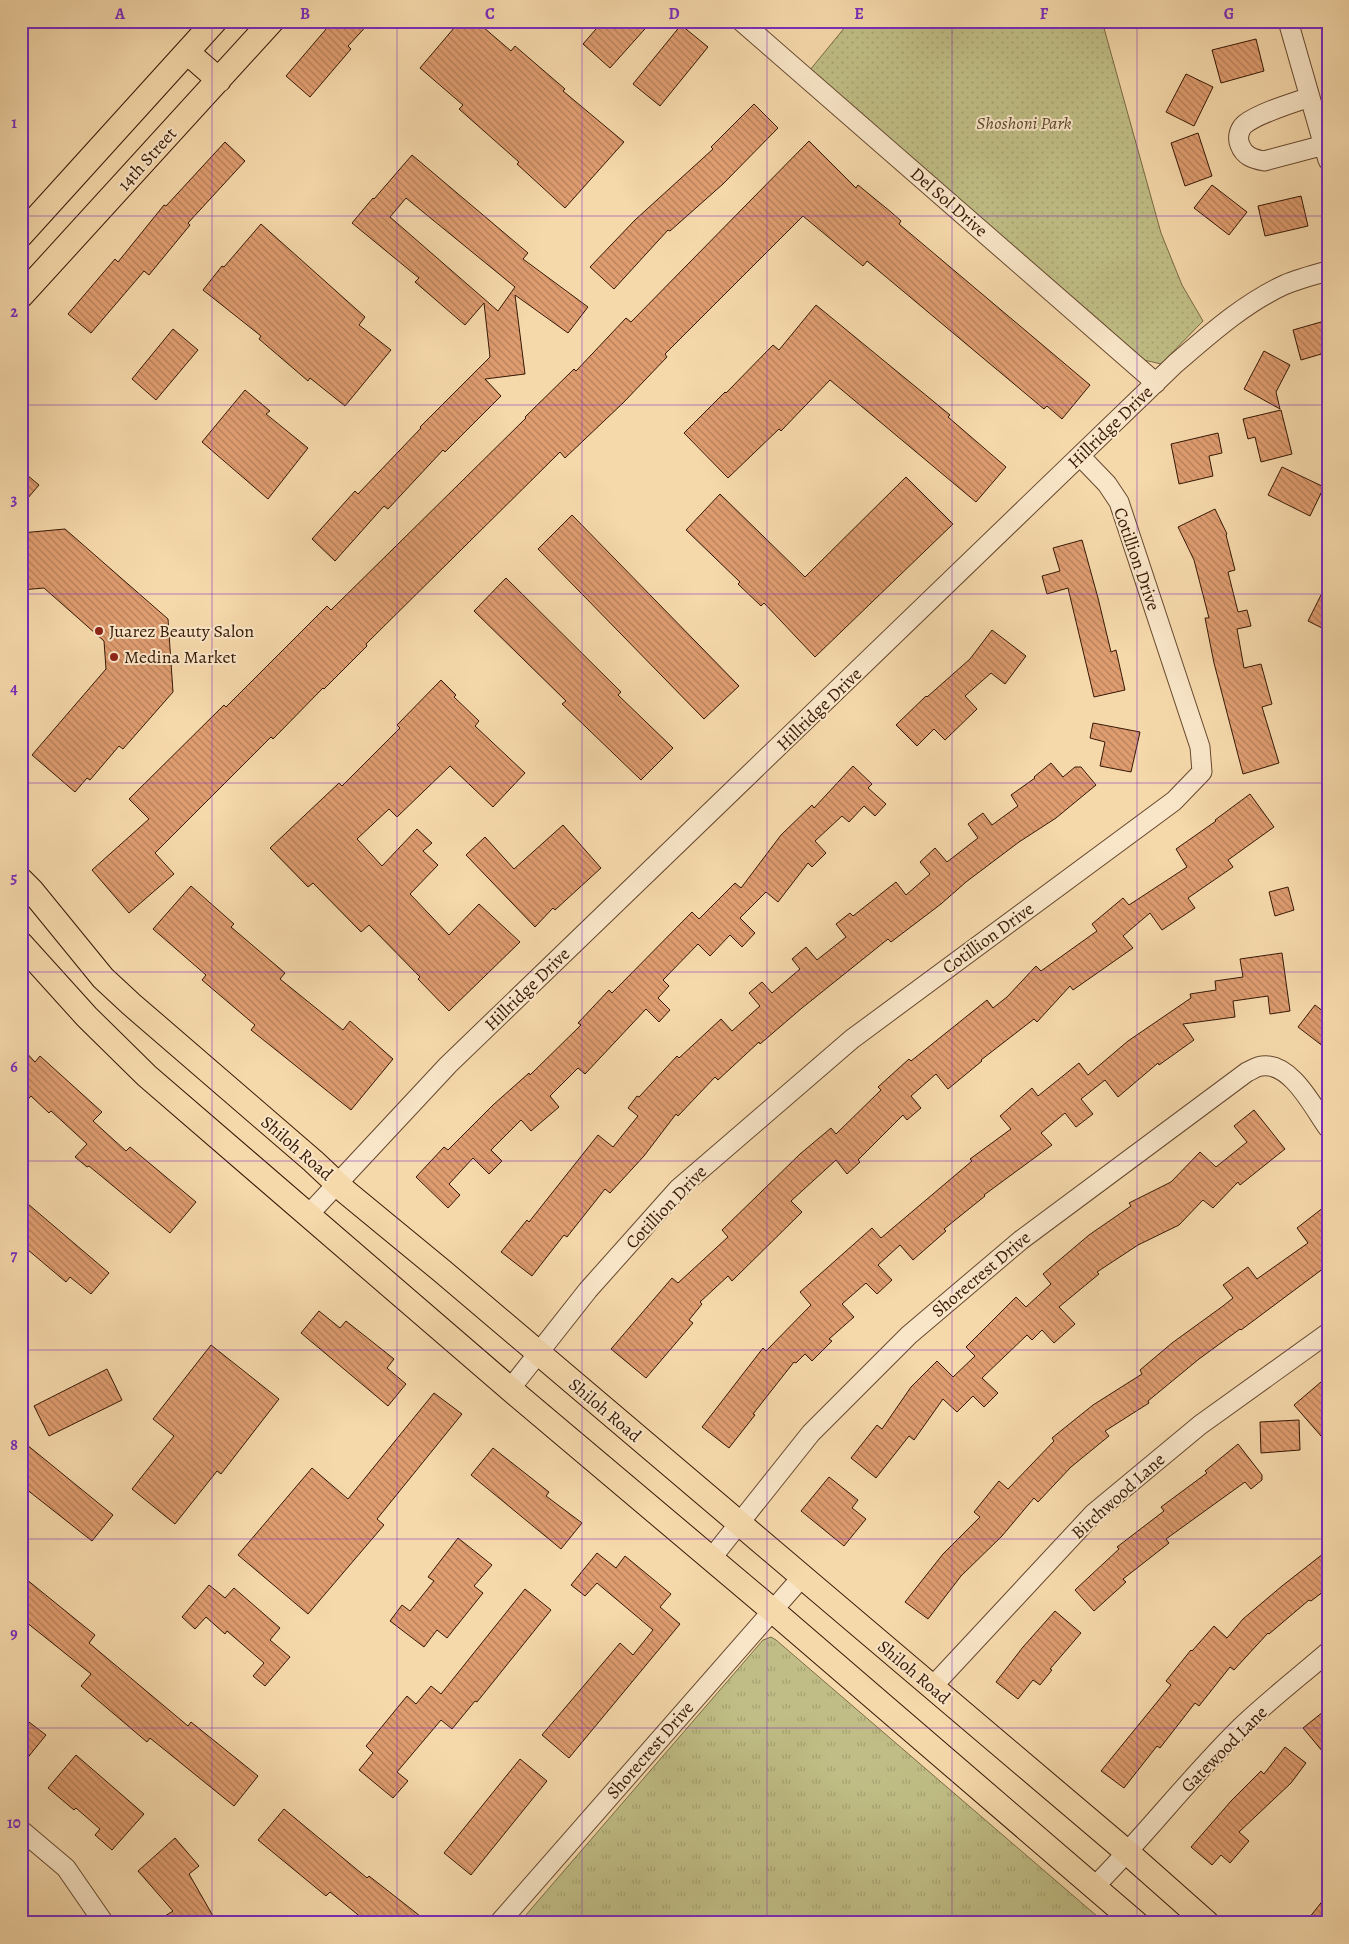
<svg xmlns="http://www.w3.org/2000/svg" width="1349" height="1944" font-family="Alegreya,serif">
	<style>
		.grass { fill: url(#grass-tufts); stroke: #7b6b46 }
		.park { fill: url(#park-dots); stroke: #7b6b46 }
		.building { fill: url(#building-back-hatch); stroke: #361805; fill-rule: evenodd }
		.lines { fill: none; stroke-linecap: round; stroke-linejoin: round }
		.minor-casing { stroke: #66482e; stroke-width: 21 }
		.major-casing { stroke: #361805; stroke-width: 26 }
		.minor { stroke: #f9e6c8; stroke-width: 19 }
		.major { stroke: #f6d9ab; stroke-width: 24 }
		.grid { fill: none; stroke: #7b2cbf; stroke-width: 1; stroke-opacity: 0.55 }
		.poi-dot { fill: #8f2418; stroke: #f9e6c8; stroke-width: 2 }
		.labels { text-anchor: middle; stroke-width: 4; stroke-linejoin: round; paint-order: stroke }
		.park-label { font-size: 18px; font-style: italic; fill: #5f4a2c; stroke: #f9e6c8 }
		.street-label { font-size: 18px; fill: #361805; stroke: #f9e6c8 }
		.poi-label { font-size: 18px; fill: #361805; stroke: #f9e6c8; text-anchor: start }
		.neatline { fill: none; stroke: #7b2cbf; stroke-width: 2 }
		.grid-label { font-size: 16px; text-anchor: middle; font-weight: bold; fill: #7b2cbf }
	</style>
	<defs>
		<pattern id="grass-tufts" width="24" height="20" patternUnits="userSpaceOnUse" patternTransform="scale(1.25)"><rect width="24" height="20" fill="#c0be86"/><path d="M3 7l-1-3M5 7V3M7 7l1-3M15 17l-1-3M17 17v-4M19 17l1-3" fill="none" stroke="#a6a372"/></pattern>
		<pattern id="park-dots" width="8" height="8" patternUnits="userSpaceOnUse" patternTransform="scale(1.25)"><rect width="8" height="8" fill="#c0be86"/><path d="M2 2h.1M6 6h.1" fill="none" stroke="#a6a372" stroke-width="1.8" stroke-linecap="round"/></pattern>
		<pattern id="building-back-hatch" width="6" height="6" patternUnits="userSpaceOnUse" patternTransform="scale(1.25)"><rect width="6" height="6" fill="#df9d70"/><path d="M-1 5l2 2M0 0l6 6M5-1l2 2" fill="none" stroke="#b67f5a"/></pattern>
	</defs>
	<rect width="100%" height="100%" fill="#f6d9ab"/>
	<filter id="stains"><feTurbulence type="fractalNoise" baseFrequency=".004" numOctaves="4"/><feColorMatrix values="0 0 0 0 .2 0 0 0 0 .09 0 0 0 0 .02 0 0 0 .5 -.17"/></filter>
	<radialGradient id="worn" r=".72"><stop offset=".6" stop-color="#630" stop-opacity="0"/><stop offset="1" stop-color="#630" stop-opacity=".3"/></radialGradient>
	<path class="grass" d="M771 1637 776 1640 1105 1923H519L763 1640Z"/>
	<path class="park" d="M850 21H1102L1161 233 1182 285 1203 321 1161 364 1144 360 810 70Z"/>
	<path class="building" d="M333 21H371L348 46 351 49 310 97 286 76Z
		M460 21H476L511 51 515 46 565 89 563 91 624 142 565 208 517 164 519 162 459 109 463 105 420 68Z
		M603 21H652L610 68 583 44Z
		M681 25 708 47 660 106 633 84Z
		M1256 39 1264 71 1221 83 1212 50Z
		M1186 74 1213 87 1194 126 1166 112Z
		M754 104 778 128 723 184 670 231 668 230 614 289 590 267 635 220 713 149 711 147Z
		M1198 133 1212 176 1185 186 1171 143Z
		M809 141 856 188 858 185 891 212 901 221 899 224 1090 385 1062 419 1047 406 1044 409 867 261 863 266 803 216 665 354 667 357 623 403 565 458 560 452 366 644 367 646 324 689 323 688 273 739 271 737 155 853 174 874 129 913 92 870 149 819 129 799 224 705 226 707 327 606 331 610 526 418 525 417 574 369 576 371 626 318 631 322Z
		M225 142 245 161 188 223 190 225 149 275 144 271 91 333 68 314 115 259 118 262 164 205 166 206Z
		M412 155 528 253 523 259 588 307 568 333 515 295 525 374 485 379 501 396 445 452 443 450 388 509 384 506 335 561 312 539 355 491 358 494 421 428 420 427 490 357 484 303 465 325 415 282 419 278 352 223 373 198 374 199ZM406 198 515 287 498 311 390 217Z
		M1212 185 1247 212 1229 235 1194 208Z
		M1301 196 1308 226 1265 236 1258 206Z
		M261 224 365 317 359 325 391 350 345 406 310 378 308 381 259 339 261 336 203 290 222 266 224 267Z
		M816 305 950 415 948 417 1006 467 976 502 830 380 781 431 779 429 728 478 684 433 725 392 726 393 773 345 779 350Z
		M1328 320V352L1301 360 1293 330Z
		M173 329 198 350 156 400 132 379Z
		M1264 351 1290 365 1276 392 1280 409 1244 389Z
		M245 390 270 411 266 414 308 448 268 499 202 442Z
		M1281 410 1292 454 1261 462 1255 437 1248 439 1243 419Z
		M1218 433 1222 453 1209 456 1213 476 1179 484 1171 444Z
		M1282 467 1324 487 1310 516 1268 495Z
		M21 470 39 485 21 506Z
		M906 477 953 524 815 657 764 603 761 606 738 584 740 582 686 530 720 494 805 577Z
		M1215 509 1227 534 1226 535 1235 570 1228 572 1238 612 1247 610 1251 626 1237 629 1244 668 1261 664 1272 704 1262 707 1279 763 1243 774 1214 663 1205 618H1209L1194 560 1178 527Z
		M572 515 739 686 704 719 538 549Z
		M65 529 168 619 173 692 123 749 119 746 90 780 87 778 75 792 32 755 106 669 104 641 44 588 21 590V533Z
		M1082 540 1098 598 1111 652 1116 650 1125 690 1094 697 1068 588 1047 594 1042 576 1060 571 1053 548Z
		M506 578 621 692 618 695 673 748 641 780 562 704 566 701 474 611Z
		M1328 581V631L1308 621Z
		M992 630 1026 656 1005 684 991 673 965 696 977 709 945 740 934 729 917 746 896 725 926 696 927 697 970 659Z
		M441 680 456 695 454 697 479 721 475 726 525 773 493 807 450 766 397 817 389 809 357 839 382 866 417 829 432 843 423 851 438 865 410 894 449 935 479 904 520 942 449 1011 418 979 420 977 369 925 361 932 313 883 308 887 270 848 339 783 342 786 400 728 397 725Z
		M1093 723 1140 732 1131 772 1100 766 1105 742 1090 738Z
		M1051 763 1063 777 1075 767H1081L1096 785 1056 818 1019 842 966 882 941 904 891 942 888 939 802 1008 760 1044 759 1042 718 1080 715 1077 678 1116 676 1114 644 1156 610 1193 605 1189 567 1237 564 1235 532 1276 501 1252 527 1220 529 1222 598 1135 613 1147 638 1116 628 1108 637 1096 639 1097 677 1056 679 1058 721 1019 732 1031 760 1006 749 993 762 982 772 993 800 969 792 959 806 947 817 960 846 937 836 924 850 913 853 916 896 882 906 895 930 874 920 862 935 848 947 862 978 838 968 824 983 813 992 825 1018 806 1011 795 1035 778 1034 777Z
		M853 766 872 784 868 788 886 804 875 816 864 806 849 822 842 816 815 841 826 853 812 867 808 863 778 902 766 892 740 918 755 933 742 947 730 935 710 956 698 944 663 980 669 986 658 998 670 1010 659 1022 646 1009 585 1074 578 1068 550 1096 559 1107 531 1131 521 1120 491 1150 502 1161 489 1174 473 1158 449 1184 460 1195 448 1208 416 1177 444 1147 448 1150 493 1105 529 1073 530 1075 581 1025 578 1023 609 990 612 993 692 912 699 919 735 883 741 888 781 835 812 805 814 808Z
		M1250 794 1274 827 1228 860 1233 867 1188 898 1195 908 1162 930 1150 913 1123 936 1133 948 1073 990 1070 986 1037 1022 1034 1019 981 1060 982 1061 948 1089 936 1074 911 1096 921 1108 907 1120 903 1115 858 1160 860 1162 847 1174 836 1160 791 1201 802 1212 732 1281 728 1276 700 1302 702 1304 689 1320 693 1323 646 1378 611 1349 672 1278 678 1283 728 1237 722 1230 759 1194 800 1154 831 1128 836 1134 881 1090 878 1087 909 1059 911 1061 987 1000 993 1008 1007 997 1036 966 1041 971 1097 931 1092 924 1123 898 1129 905 1187 867 1176 849 1216 821 1215 820Z
		M563 825 601 868 555 910 553 908 535 927 466 855 485 837 514 869Z
		M191 886 234 924 231 927 285 973 280 979 343 1030 350 1021 393 1059 351 1110 251 1030 255 1025 202 980 206 975 153 929Z
		M1288 887 1294 910 1275 916 1269 892Z
		M1282 953 1290 1011 1270 1014 1268 996 1233 1001 1235 1017 1183 1024 1194 1040 1159 1065 1158 1063 1118 1097 1105 1080 1081 1099 1093 1114 1076 1127 1065 1113 1041 1133 1052 1145 984 1195 985 1196 944 1229 946 1231 913 1260 900 1245 878 1265 892 1280 877 1294 866 1283 842 1304 854 1317 829 1339 832 1341 812 1361 805 1354 796 1363 794 1362 753 1414 755 1415 729 1448 702 1427 763 1348 766 1351 811 1305 800 1292 872 1228 881 1238 972 1161 970 1159 1011 1129 1000 1116 1032 1088 1038 1096 1079 1063 1088 1075 1128 1041 1191 998 1190 994 1216 990 1215 981 1243 977 1240 959Z
		M1315 1005 1328 1015V1050L1298 1027Z
		M21 1047 35 1062 40 1056 102 1112 93 1121 126 1151 130 1147 196 1202 170 1233 89 1166 87 1167 75 1157 87 1144 51 1111 49 1113 31 1096 21 1107Z
		M1254 1110 1285 1149 1240 1185 1238 1182 1213 1208 1203 1200 1179 1225 1138 1245 1097 1272 1099 1274 1059 1307 1075 1324 1054 1343 1042 1330 1032 1340 1027 1335 982 1378 998 1393 984 1407 973 1396 957 1412 943 1399 914 1440 909 1436 876 1478 851 1458 877 1425 882 1429 911 1387 937 1361 953 1377 975 1356 966 1347 1016 1297 1026 1307 1051 1284 1043 1274 1089 1235 1131 1206 1129 1203 1171 1182 1200 1152 1216 1167 1247 1142 1234 1126Z
		M21 1198 109 1273 91 1294 70 1277 66 1282 21 1244Z
		M1328 1204V1265L1241 1330 1240 1329 1199 1359 1148 1401 1149 1403 1105 1431 1109 1436 1071 1467 1038 1502 1034 1498 1002 1536 961 1576 928 1619 905 1602 943 1554 980 1517 974 1512 999 1481 1008 1489 1054 1441 1052 1438 1093 1405 1142 1374 1140 1370 1172 1343 1223 1306 1233 1298 1223 1285 1248 1267 1257 1279 1308 1243 1297 1228Z
		M319 1311 340 1328 346 1321 394 1359 387 1368 406 1384 388 1406 301 1333Z
		M211 1345 279 1399 221 1474 217 1471 175 1524 132 1489 174 1436 153 1419Z
		M107 1369 122 1400 49 1436 34 1406Z
		M1328 1376V1444L1294 1405Z
		M434 1393 462 1414 377 1519 384 1525 308 1614 238 1555 312 1468 348 1499Z
		M1299 1420 1300 1450 1261 1453 1260 1422Z
		M21 1440 113 1515 92 1541 21 1485Z
		M1238 1444 1262 1475V1480L1251 1489 1245 1482 1166 1539 1169 1543 1123 1579 1126 1582 1094 1611 1075 1590 1119 1549 1117 1547 1164 1511 1161 1507 1207 1473 1205 1471Z
		M493 1448 549 1492 546 1496 582 1523 561 1549 471 1475Z
		M829 1477 858 1500 852 1508 866 1519 844 1546 801 1511Z
		M458 1538 492 1565 474 1586 483 1593 447 1638 437 1630 424 1647 390 1621 402 1605 410 1611 434 1581 428 1577Z
		M1328 1550V1588L1311 1601 1309 1600 1269 1634 1268 1633 1234 1670 1230 1667 1199 1706 1195 1703 1160 1748 1157 1746 1124 1788 1101 1771 1171 1685 1166 1681 1191 1650 1192 1651 1214 1626 1227 1638 1243 1619 1282 1586Z
		M597 1553 616 1568 625 1556 671 1594 660 1607 680 1624 569 1758 542 1735 620 1643 633 1655 653 1630 597 1583 585 1596 571 1585Z
		M21 1575 95 1635 89 1643 188 1726 191 1722 258 1776 234 1806 150 1738 147 1742 81 1686 91 1674 21 1618Z
		M209 1585 225 1598 234 1588 280 1628 270 1640 290 1657 265 1686 253 1676 264 1663 227 1631 225 1634 206 1617 195 1629 182 1617Z
		M525 1589 551 1610 477 1702 475 1701 452 1729 441 1720 397 1772 408 1781 393 1798 359 1770 373 1753 366 1746 407 1696 416 1704 431 1686 441 1694Z
		M1055 1611 1081 1633 1050 1669 1052 1670 1040 1685 1033 1680 1018 1699 996 1682 1023 1647Z
		M1328 1708V1758L1303 1728Z
		M21 1716 46 1735 21 1766Z
		M1285 1747 1306 1763 1291 1783 1239 1832 1249 1841 1230 1863 1221 1855 1212 1865 1191 1847 1231 1801 1261 1771 1264 1774Z
		M76 1755 144 1814 112 1850 95 1835 100 1829 76 1808 74 1810 48 1788Z
		M520 1759 547 1781 471 1875 444 1853Z
		M284 1809 367 1878 369 1876 429 1923H368L330 1892 326 1896 258 1840Z
		M175 1838 199 1866 189 1874 217 1923H154L173 1911 138 1871Z
		M1328 1894V1923H1305Z"/>
	<g class="lines">
		<g class="minor-casing">
			<path id="minor" d="M741 21 1156 383
				M1288 21 1328 160
				M1310 97C1292 103 1259 113 1245 124 1239 129 1237 138 1240 145 1244 156 1253 159 1264 161L1328 144
				M309 1214 448 1065 1175 364C1209 335 1243 304 1284 285 1298 279 1313 275 1328 271
				M510 1389 588 1290 678 1189 852 1039 1174 801 1202 772 1200 747 1119 502 1107 484 1081 457
				M710 1560 811 1433 909 1335 1021 1240 1247 1072C1252 1070 1257 1066 1262 1066 1291 1062 1313 1107 1328 1128
				M932 1687 1094 1513 1200 1425 1328 1333
				M21 1830 66 1868 104 1923
				M1094 1887C1145 1836 1189 1778 1241 1727 1268 1701 1299 1677 1328 1652
				M499 1923 802 1577"/>
		</g>
		<g class="major-casing">
			<path id="major" d="M187 52 219 80
				M21 235 215 21
				M21 296 272 21
				M21 880 32 891 103 978 131 1004 313 1161 346 1192 442 1271 1128 1853 1207 1923
				M21 944 87 1017 147 1076 510 1389 772 1610 1136 1923"/>
		</g>
		<use href="#minor" class="minor"/>
		<use href="#major" class="major"/>
	</g>
	<path class="grid" d="M212 21V1923M397 21V1923M582 21V1923M767 21V1923M952 21V1923M1137 21V1923M21 216H1328M21 405H1328M21 594H1328M21 783H1328M21 972H1328M21 1161H1328M21 1350H1328M21 1539H1328M21 1728H1328"/>
	<g class="poi-dot">
		<circle cx="99" cy="631" r="5"/>
		<circle cx="114" cy="657" r="5"/>
	</g>
	<g class="labels">
		<g class="park-label">
			<text x="1024" y="129">Shoshoni Park</text>
		</g>
		<g class="street-label">
			<text transform="translate(147 159) rotate(-48)" y="6">14th Street</text>
			<text transform="translate(949 202) rotate(41)" y="6">Del Sol Drive</text>
			<text transform="translate(1110 427) rotate(-44)" y="6">Hillridge Drive</text>
			<text transform="translate(1137 559) rotate(71)" y="6">Cotillion Drive</text>
			<text transform="translate(819 709) rotate(-44)" y="6">Hillridge Drive</text>
			<text transform="translate(988 938) rotate(-36)" y="6">Cotillion Drive</text>
			<text transform="translate(527 989) rotate(-44)" y="6">Hillridge Drive</text>
			<text transform="translate(297 1148) rotate(41)" y="6">Shiloh Road</text>
			<text transform="translate(666 1207) rotate(-46)" y="6">Cotillion Drive</text>
			<text transform="translate(981 1274) rotate(-40)" y="6">Shorecrest Drive</text>
			<text transform="translate(605 1410) rotate(40)" y="6">Shiloh Road</text>
			<text transform="translate(1118 1496) rotate(-42)" y="6">Birchwood Lane</text>
			<text transform="translate(914 1672) rotate(40)" y="6">Shiloh Road</text>
			<text transform="translate(1224 1749) rotate(-45)" y="6">Gatewood Lane</text>
			<text transform="translate(650 1750) rotate(-49)" y="6">Shorecrest Drive</text>
		</g>
		<g class="poi-label">
			<text x="109" y="637">Juarez Beauty Salon</text>
			<text x="124" y="663">Medina Market</text>
		</g>
	</g>
	<rect width="1349" height="1944" fill="none" stroke="#f6d9ab" stroke-width="55"/>
	<rect x="28" y="28" width="1294" height="1888" class="neatline"/>
	<g class="grid-label">
		<text x="120" y="19">A</text>
		<text x="305" y="19">B</text>
		<text x="490" y="19">C</text>
		<text x="674" y="19">D</text>
		<text x="859" y="19">E</text>
		<text x="1044" y="19">F</text>
		<text x="1229" y="19">G</text>
		<text x="14" y="128">1</text>
		<text x="14" y="317">2</text>
		<text x="14" y="505">3</text>
		<text x="14" y="694">4</text>
		<text x="14" y="883">5</text>
		<text x="14" y="1072">6</text>
		<text x="14" y="1261">7</text>
		<text x="14" y="1450">8</text>
		<text x="14" y="1639">9</text>
		<text x="14" y="1828">10</text>
	</g>
	<rect width="100%" height="100%" filter="url(#stains)"/>
	<rect width="100%" height="100%" fill="url(#worn)"/>
</svg>
